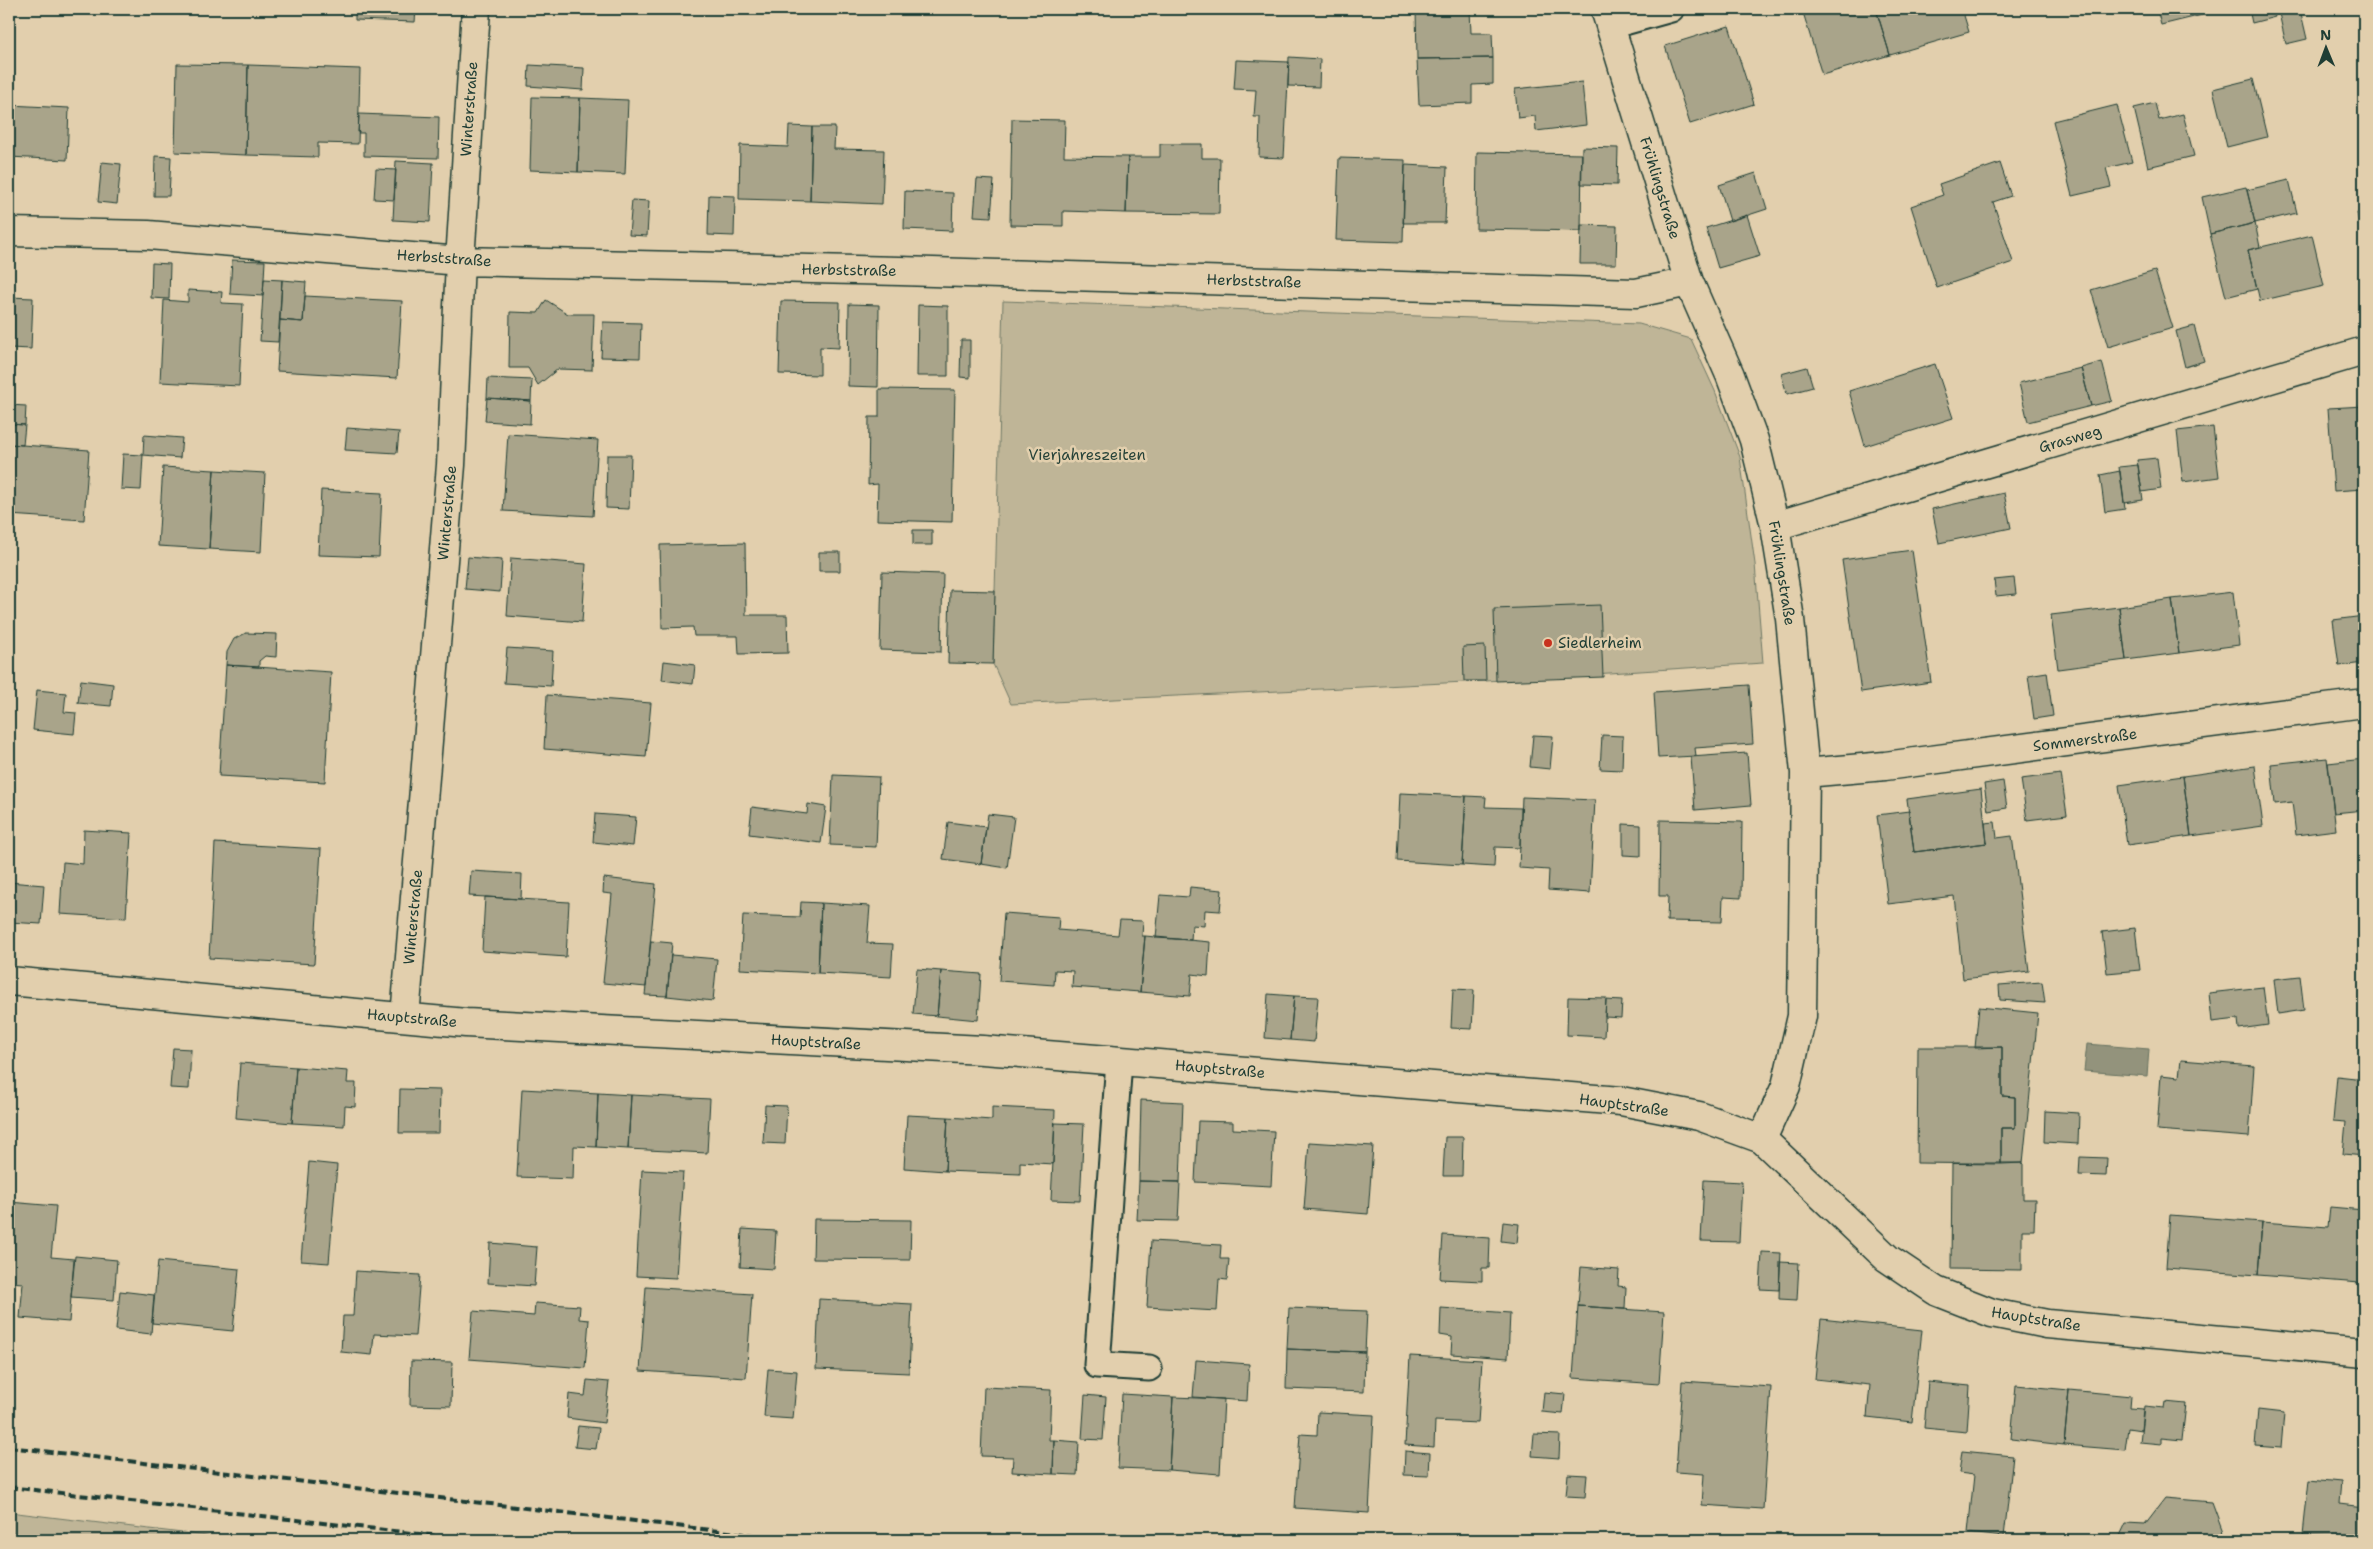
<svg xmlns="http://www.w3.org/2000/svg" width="2373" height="1549" font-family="'Shantell Sans',sans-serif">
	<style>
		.green { fill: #bfb597; stroke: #6f7966 }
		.water { fill: #93937b; stroke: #65715f }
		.building { fill: #a9a48a; stroke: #1f3d34 }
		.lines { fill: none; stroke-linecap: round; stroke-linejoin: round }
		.service-casing { stroke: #1f3d34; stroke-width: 29 }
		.minor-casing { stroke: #1f3d34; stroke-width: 31 }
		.service { stroke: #e2cfad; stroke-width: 25 }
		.minor { stroke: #e2cfad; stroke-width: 28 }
		.rail { stroke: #1f3d34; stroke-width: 4; stroke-dasharray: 8 4; stroke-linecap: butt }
		.poi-dot { fill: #c8321e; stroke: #e2cfad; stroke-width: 2 }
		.labels { text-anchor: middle; stroke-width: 5; stroke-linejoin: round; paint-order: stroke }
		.street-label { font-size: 15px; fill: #1f3d34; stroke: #e2cfad }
		.park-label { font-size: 15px; fill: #274339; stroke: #e2cfad }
		.poi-label { font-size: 15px; fill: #1f3d34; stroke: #e2cfad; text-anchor: start }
	</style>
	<rect width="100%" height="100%" fill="#e2cfad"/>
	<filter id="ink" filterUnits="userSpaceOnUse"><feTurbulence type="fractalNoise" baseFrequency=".02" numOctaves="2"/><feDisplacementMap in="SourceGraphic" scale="10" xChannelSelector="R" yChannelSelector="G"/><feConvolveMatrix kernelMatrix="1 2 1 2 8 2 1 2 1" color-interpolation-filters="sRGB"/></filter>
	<g filter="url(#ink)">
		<path class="green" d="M1003 301 1639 324 1691 339 1715 391 1740 457 1755 564 1763 663 1486 681 1011 704 993 664Z
			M9 1512 240 1540H9Z"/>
		<path class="water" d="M2087 1044 2149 1049 2147 1076 2084 1071Z"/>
		<path class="building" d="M355 9H416L415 22 355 20Z
			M1416 9H1470L1471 33H1492L1493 58 1417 59Z
			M1802 9H1876L1890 55 1822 75Z
			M1876 9H1962L1969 32 1890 55Z
			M2157 9H2227L2161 25Z
			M2249 9H2273L2275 17 2252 23Z
			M2278 9H2300L2307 39 2286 44Z
			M1729 26 1754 104 1690 124 1665 46Z
			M1289 57 1320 59 1319 87 1288 86Z
			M1493 58V84L1472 85V103L1419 105 1417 59Z
			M1236 60 1289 62 1284 158 1259 157 1260 117H1254L1256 90 1234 89Z
			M177 64 248 65 246 155 175 152Z
			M248 65 360 69 358 144 318 143V157L246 155Z
			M529 65 584 68 583 90 528 86Z
			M2253 79 2267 137 2227 147 2213 89Z
			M1582 82 1586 125 1536 131 1535 116 1518 118 1515 89Z
			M532 97 580 98 578 172 530 170Z
			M580 98 628 100 625 174 578 172Z
			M2155 103 2159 120 2183 114 2194 156 2148 167 2134 108Z
			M9 105 69 108 67 160 9 157Z
			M2117 105 2132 162 2106 168 2111 187 2072 196 2053 121Z
			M359 114 439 117 438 158 364 156V133H358Z
			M1012 119 1065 120 1064 156 1128 157 1126 213 1063 211V226L1010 225Z
			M789 126 812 127 810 201 739 199 740 145 788 147Z
			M812 127H835L834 149 884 150 882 204 810 201Z
			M1160 144H1202V158H1220L1219 214 1126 213 1128 157H1160Z
			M1582 147 1618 148 1617 185 1581 184Z
			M1477 152 1582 154 1581 231 1476 229Z
			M155 156 171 157 169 196H154Z
			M1339 158 1405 160 1403 242 1336 240Z
			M396 161 433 163 430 222 393 220Z
			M102 162 121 164 117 204 98 202Z
			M2000 163 2011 196 1993 202 2013 262 1937 288 1911 206 1943 195 1939 184Z
			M1405 165 1447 167 1445 223H1403Z
			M376 169 396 170 394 200 374 199Z
			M1756 173 1767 209 1730 221 1719 185Z
			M977 179 994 180 991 217 974 216Z
			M2289 180 2297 213 2255 223 2247 190Z
			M2246 187 2255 223 2210 234 2202 197Z
			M905 191 953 193 952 231 904 229Z
			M709 195 735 196 734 236 708 235Z
			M632 200 649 201 647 236 629 235Z
			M2364 212V247L2357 213Z
			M1747 215 1760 256 1718 268 1706 228Z
			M2255 223 2260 247 2248 250 2257 289 2226 297 2210 234Z
			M1581 225 1617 226 1616 264H1580Z
			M2312 235 2324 286 2260 301 2248 250Z
			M232 260 265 261 263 296 230 294Z
			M152 263 170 264 169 299 151 298Z
			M2155 271 2173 328 2108 347 2091 290Z
			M264 279 282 280 278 342 260 341Z
			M282 280 306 282 303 322 280 320Z
			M188 290 222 292 221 303 243 304 239 386 160 382 164 300 188 302Z
			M305 296 402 301 397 378 277 371 280 320 303 322Z
			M9 297 33 298 31 349 9 348Z
			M546 300 568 314H594L592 370 558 369 538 385 528 368H509L510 312 538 313Z
			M781 301 840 302 839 348 820 347V375L779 374Z
			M849 304 879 305 878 387 848 386Z
			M918 305 948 306V376H917Z
			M603 322 641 323 640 358 601 357Z
			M2194 326 2204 361 2185 367 2176 331Z
			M961 340H970V378L960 377Z
			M2102 362 2112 401 2091 406 2081 368Z
			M1935 364 1953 418 1865 446 1849 391Z
			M1807 367 1813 387 1787 394 1781 374Z
			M2081 368 2091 406 2028 422 2019 383Z
			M488 378 532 380 531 401 487 398Z
			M879 389 955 390 952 522 877 520 878 484 868 485 869 417H879Z
			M487 398 531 401 530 424 485 421Z
			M9 405 26 406 25 425 9 424Z
			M2364 406V489L2334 491 2328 408Z
			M9 424 25 425 23 445 9 444Z
			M2213 427 2219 477 2183 482 2177 431Z
			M347 428 399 432 397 453 345 450Z
			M508 434 598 440 593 516 503 511Z
			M144 435 182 438 180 458 143 455Z
			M9 444 89 450 84 520 9 515Z
			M123 454 143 455 141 490 121 489Z
			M607 455H631L629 509 606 508Z
			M2157 458 2161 489 2142 492 2137 460Z
			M2138 465 2143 500 2124 503 2119 467Z
			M163 467 214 470 209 549 158 546Z
			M214 470 265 473 261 552 209 549Z
			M2120 471 2125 509 2105 512 2100 475Z
			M321 490 382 493 379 557 318 555Z
			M2004 493 2011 528 1939 543 1932 509Z
			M913 530H932V545H913Z
			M745 543 746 615H787L788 653 739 654 738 636H694L693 627 662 628 660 545Z
			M1912 550 1931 682 1861 692 1842 560Z
			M819 552H840V571H819Z
			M468 557 502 560 500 592 465 589Z
			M511 558 586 564 582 622 507 616Z
			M882 572 943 574 941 652 880 650Z
			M2014 578 2016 594 1996 596 1994 580Z
			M950 590 995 591 993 664 948 663Z
			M2233 592 2239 645 2179 653 2172 599Z
			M2172 599 2179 653 2126 660 2119 607Z
			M1600 605 1603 677 1496 681 1494 609Z
			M2119 607 2126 660 2058 669 2051 615Z
			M2364 616V663L2339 666 2333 620Z
			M246 633 277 634 276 657 265 656 259 661V667L226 665 227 652 234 639Z
			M1485 646 1486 681H1464L1463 647Z
			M507 648 553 651 551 686 504 683Z
			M664 661 695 665 693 684 662 680Z
			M226 665 331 672 325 782 219 776Z
			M2047 672 2053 716 2034 719 2028 675Z
			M81 680 113 684 111 706 78 703Z
			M1749 685 1753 744 1695 748 1696 756 1658 758 1654 692Z
			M37 690 66 693 64 712 76 713 74 734 33 730Z
			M547 695 651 703 646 757 544 749Z
			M1533 735 1553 736 1550 769 1530 767Z
			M1602 735 1623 736 1622 770 1600 769Z
			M1747 753 1751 805 1695 810 1691 757Z
			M2327 758 2336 830 2296 835 2292 802 2275 804 2271 764Z
			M2364 759V810L2334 813 2328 763Z
			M2255 766 2263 826 2191 836 2183 776Z
			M2061 774 2067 815 2027 820 2021 779Z
			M833 775 879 777 876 847 830 845Z
			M2183 776 2191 836 2127 845 2119 785Z
			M2003 781 2007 808 1988 811 1984 784Z
			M1981 789 1987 843 1914 852 1907 799Z
			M1400 793 1466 796 1462 865 1397 861Z
			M1466 796 1486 797 1485 807 1521 808 1520 848 1495 847 1494 867 1462 865Z
			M1522 797 1595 800 1590 893 1548 890 1549 870 1519 868Z
			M808 804 826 807 821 843 749 834 752 807 807 814Z
			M1909 811 1914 852 1987 843 1985 823 1995 822 1997 838 2012 836 2029 971 1963 979 1954 896 1888 904 1877 815Z
			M595 814 636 817 633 846 593 842Z
			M988 814 1014 817 1007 868 981 864Z
			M1660 820 1742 822 1741 898 1723 897 1722 922 1667 921 1668 896H1659Z
			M948 822 986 827 981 864 943 859Z
			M1623 824 1641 825V856L1623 855Z
			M84 830 131 833 126 918 60 914 63 862 83 864Z
			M215 843 321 849 314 964 209 958Z
			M471 871 522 874 521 899 469 896Z
			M604 878 656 884 646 987 603 983 612 894 603 893Z
			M9 882 44 885 41 924 9 922Z
			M1190 887 1222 890 1220 911 1205 910 1204 926 1192 925 1191 940 1156 938 1160 895 1189 897Z
			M485 897 569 902 566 957 482 951Z
			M801 902 821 903 818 973 740 969 743 915 800 917Z
			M821 903 870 906 867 943 893 944 891 977 818 973Z
			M1004 913 1059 917 1058 930 1118 935 1120 920 1143 921 1142 936H1145L1140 992 1072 987 1073 971 1055 970 1054 985 999 981Z
			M2135 928 2140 970 2107 973 2102 932Z
			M1145 936 1210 942 1208 976 1192 974 1190 996 1140 992Z
			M651 941 672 943 667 996 645 995Z
			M671 955 717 959 713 1001 667 996Z
			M917 969 941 971 937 1016 913 1014Z
			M941 971 981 974 978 1020 937 1016Z
			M2300 976 2304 1010 2278 1014 2274 979Z
			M2042 982 2045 1003 2000 1000 1999 985Z
			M2263 987 2268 1025 2239 1029 2238 1019 2212 1022 2209 993Z
			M1453 989 1474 990 1472 1029 1451 1028Z
			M1268 994 1294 996 1290 1040 1265 1038Z
			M1294 996 1318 997 1314 1042 1290 1040Z
			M1568 997 1606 998 1604 1037 1567 1035Z
			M1606 1000 1622 1001 1621 1018 1605 1017Z
			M1979 1007 2038 1013 2023 1163 2001 1164V1128H2015V1097L2002 1096V1047L1975 1048Z
			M9 1042H14L10 1092H9Z
			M1918 1047H2002V1096L2015 1097V1128H2001V1164L1917 1163Z
			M173 1048 191 1049 189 1089 170 1088Z
			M2181 1060 2254 1066 2249 1137 2157 1130 2161 1075 2179 1077Z
			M240 1063 296 1067 292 1123 236 1118Z
			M296 1067 348 1071 347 1083H356L355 1107 345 1106 344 1126 292 1123Z
			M2337 1076 2364 1079V1156L2343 1154 2346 1122 2333 1121Z
			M400 1089 440 1090 439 1133H399Z
			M522 1089 598 1093 596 1147 574 1146 573 1179 517 1177Z
			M598 1093 631 1095 628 1149 596 1147Z
			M631 1095 710 1099 707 1153 628 1149Z
			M1141 1100 1183 1102 1180 1182 1139 1181Z
			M765 1105 787 1106 785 1144 763 1143Z
			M992 1107 1055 1110 1053 1164 1020 1162V1174L945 1171 948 1117 992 1120Z
			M2045 1111 2079 1113 2078 1144 2044 1142Z
			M907 1115 948 1117 945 1171 904 1168Z
			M1198 1121 1233 1122V1129L1274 1131 1271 1186 1195 1182Z
			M1055 1123 1084 1124 1080 1201 1051 1200Z
			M1445 1137H1463L1462 1176H1443Z
			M1309 1142 1373 1146 1368 1214 1304 1209Z
			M2080 1157 2107 1158 2106 1176 2079 1175Z
			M309 1162 337 1165 329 1263 301 1261Z
			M1952 1163H2023V1199H2035L2034 1230H2022V1270L1951 1269Z
			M642 1170 683 1172 676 1278 636 1276Z
			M1704 1180 1742 1182 1739 1242 1701 1241Z
			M1139 1181 1180 1182 1178 1221 1137 1220Z
			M9 1202 56 1206 51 1257 74 1259 69 1322 20 1318 23 1283 9 1282Z
			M2330 1207 2364 1210 2360 1283 2258 1275 2262 1222 2328 1227Z
			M2170 1215 2262 1222 2258 1275 2166 1268Z
			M814 1219 911 1220 910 1260 813 1259Z
			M1503 1222 1519 1224 1517 1243 1501 1241Z
			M742 1229 776 1231 774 1269 740 1267Z
			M1443 1235 1490 1238 1489 1268H1482V1281L1440 1279Z
			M1151 1241 1221 1245 1220 1259H1229L1227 1280 1219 1279 1217 1311 1147 1307Z
			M490 1243 537 1247 534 1286 488 1283Z
			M1762 1252 1781 1253 1779 1290 1760 1289Z
			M75 1256 117 1260 114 1300 71 1297Z
			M158 1261 239 1269 233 1331 152 1323Z
			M1780 1262 1799 1263 1797 1300 1779 1299Z
			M1581 1267 1619 1270 1618 1286 1626 1287 1625 1309 1578 1306Z
			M356 1271 420 1275 415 1336 374 1334 372 1355 341 1352 343 1316H353Z
			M646 1287 752 1294 746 1378 640 1371Z
			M120 1291 154 1295 151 1334 116 1330Z
			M819 1299 912 1304 909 1373 816 1369Z
			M535 1303 580 1306 579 1319 589 1320 585 1368 469 1359 473 1311 534 1316Z
			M1578 1306 1664 1312 1659 1384 1573 1378Z
			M1289 1308 1367 1311 1365 1352 1287 1349Z
			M1441 1308 1510 1313 1508 1358 1451 1354 1452 1337 1440 1335Z
			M1821 1319 1922 1330 1912 1422 1867 1417 1870 1385 1815 1379Z
			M1287 1349 1365 1352 1364 1392 1286 1389Z
			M1410 1356 1482 1360 1478 1423 1435 1421 1434 1447 1405 1445Z
			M1196 1360 1249 1364 1247 1401 1193 1397Z
			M411 1361 452 1362 451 1406 410 1405Z
			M768 1369 797 1371 793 1419 764 1417Z
			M587 1380 609 1382 604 1423 567 1418 569 1394 585 1396Z
			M1682 1381 1771 1387 1763 1509 1702 1505 1704 1474 1676 1472Z
			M1928 1382 1970 1386 1967 1432 1924 1428Z
			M2016 1385 2069 1390 2064 1445 2011 1439Z
			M984 1387 1051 1390 1049 1440H1054L1053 1474 1012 1472 1013 1457 981 1456Z
			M2069 1390 2131 1396 2130 1408 2143 1409 2141 1430 2128 1428 2125 1450 2064 1445Z
			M1544 1392 1565 1394 1563 1414 1542 1412Z
			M1122 1394 1173 1397 1169 1470 1118 1468Z
			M1085 1395 1106 1397 1103 1440 1082 1439Z
			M1173 1397 1224 1399 1220 1474 1169 1470Z
			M2165 1402 2186 1404 2182 1440 2161 1438V1444L2140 1442 2144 1406 2164 1408Z
			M2258 1410 2284 1413 2281 1448 2255 1446Z
			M1318 1412 1374 1415 1369 1513 1295 1508 1300 1434 1317 1435Z
			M578 1426 599 1428 596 1449 575 1447Z
			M1534 1434 1560 1435 1559 1458 1532 1456Z
			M1054 1440 1079 1442 1077 1475 1053 1474Z
			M1405 1451 1430 1453 1429 1476 1404 1475Z
			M1962 1451 2013 1456 2004 1537 1968 1533 1974 1475 1959 1473Z
			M1568 1474 1587 1475 1585 1497 1566 1496Z
			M2309 1479 2341 1482 2339 1503 2364 1506V1540L2303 1536Z
			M2165 1498 2212 1502 2226 1540H2118L2126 1523 2145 1524Z"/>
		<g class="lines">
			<g class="service-casing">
				<path id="service" d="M1610 26 1671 9
					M1119 1061 1097 1365 1149 1368"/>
			</g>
			<g class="minor-casing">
				<path id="minor" d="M1605 9 1689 282 1730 375 1754 440 1775 526 1790 619 1805 773 1802 1016 1786 1086 1762 1139
					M9 232 148 235 460 261 900 271 1636 293 1689 282
					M1775 526 2364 351
					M1805 773 1885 766 2364 703
					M9 981 466 1023 983 1050 1621 1101 1699 1116 1762 1139 1887 1258 1936 1291 1992 1313 2047 1324 2364 1353
					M405 1017 451 465 460 261 476 9"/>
			</g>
			<use href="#service" class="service"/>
			<use href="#minor" class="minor"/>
			<path class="rail" d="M9 1447 795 1540
				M9 1487 472 1540"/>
		</g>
	</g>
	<circle class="poi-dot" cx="1548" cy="643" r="5"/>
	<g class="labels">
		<g class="street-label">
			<text transform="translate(469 109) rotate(-86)" y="5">Winterstraße</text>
			<text transform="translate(1660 188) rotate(73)" y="5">Frühlingstraße</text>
			<text transform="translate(444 258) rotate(4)" y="5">Herbststraße</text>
			<text transform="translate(849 270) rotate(1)" y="5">Herbststraße</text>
			<text transform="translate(1254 281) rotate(2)" y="5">Herbststraße</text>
			<text transform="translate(2070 439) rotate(-16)" y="5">Grasweg</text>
			<text transform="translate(447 513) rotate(-85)" y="5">Winterstraße</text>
			<text transform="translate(1782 573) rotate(81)" y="5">Frühlingstraße</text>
			<text transform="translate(2085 740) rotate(-7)" y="5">Sommerstraße</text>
			<text transform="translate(413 917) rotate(-85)" y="5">Winterstraße</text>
			<text transform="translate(412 1018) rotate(5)" y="5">Hauptstraße</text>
			<text transform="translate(816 1042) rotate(3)" y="5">Hauptstraße</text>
			<text transform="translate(1220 1069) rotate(5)" y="5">Hauptstraße</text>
			<text transform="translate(1624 1105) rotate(8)" y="5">Hauptstraße</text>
			<text transform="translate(2036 1319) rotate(9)" y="5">Hauptstraße</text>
		</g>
		<g class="park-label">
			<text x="1087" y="460">Vierjahreszeiten</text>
		</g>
		<g class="poi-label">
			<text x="1558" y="648">Siedlerheim</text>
		</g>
	</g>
	<rect width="2373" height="1549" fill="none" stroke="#e2cfad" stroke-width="30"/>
	<rect x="15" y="15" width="2343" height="1519" fill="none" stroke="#1f3d34" stroke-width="2" filter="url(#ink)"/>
	<g transform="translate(2326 48) rotate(359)" stroke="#e2cfad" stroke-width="4" paint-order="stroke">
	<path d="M0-4L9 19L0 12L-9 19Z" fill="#1f3d34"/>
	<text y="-8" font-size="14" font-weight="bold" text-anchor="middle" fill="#1f3d34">N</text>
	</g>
</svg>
